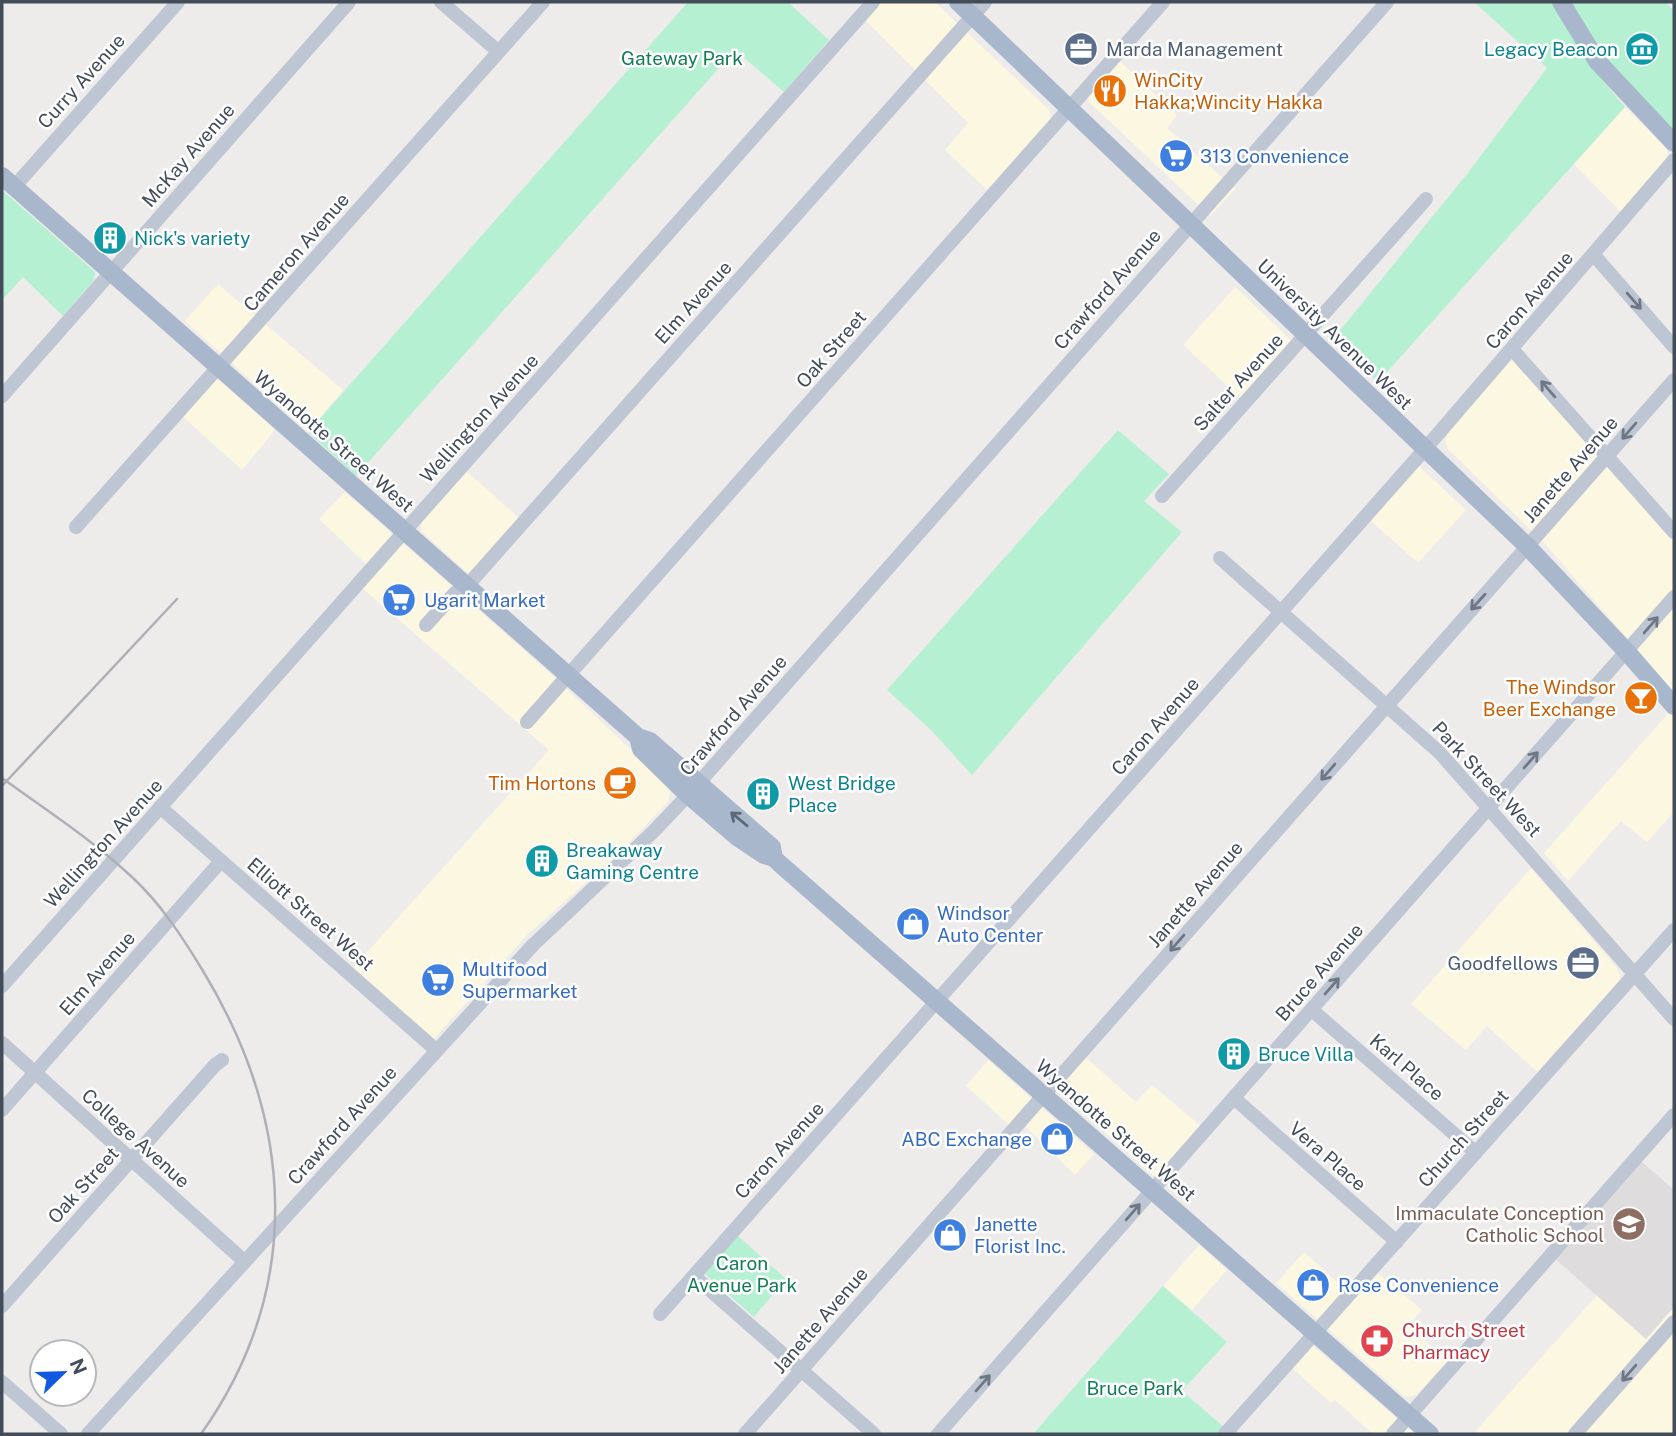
<svg xmlns="http://www.w3.org/2000/svg" width="1676" height="1436" font-family="'Public Sans',sans-serif">
	<style>
		.commercial { fill: #fcf7e1 }
		.education { fill: #dfdcdd }
		.green { fill: #b6f0d2 }
		.lines { fill: none; stroke-linecap: round; stroke-linejoin: round }
		.minor { stroke: #bdc6d2; stroke-width: 14 }
		.major { stroke: #a9b7cc; stroke-width: 18 }
		.rail { stroke: #adb0b6; stroke-width: 2.5 }
		.oneway { stroke: #6e7783 }
		.oneway2 { stroke: #5c6876 }
		.labels { text-anchor: middle; stroke-width: 5; stroke-linejoin: round; paint-order: stroke }
		.service-label { font-size: 19px; fill: #4e5e75; stroke: #fff; text-anchor: start }
		.culture-label { font-size: 19px; fill: #0d838f; stroke: #fff; text-anchor: start }
		.park-label { font-size: 19px; fill: #127c52; stroke: #fff }
		.food-label { font-size: 19px; fill: #c56008; stroke: #fff; text-anchor: end }
		.street-label { font-size: 19px; fill: #434d59; stroke: #fff }
		.shop-label { font-size: 19px; fill: #366cbe; stroke: #fff; text-anchor: start }
		.education-label { font-size: 19px; fill: #785e54; stroke: #fff; text-anchor: end }
		.health-label { font-size: 19px; fill: #be3a42; stroke: #fff; text-anchor: start }
	</style>
	<rect width="100%" height="100%" fill="#eeebeb"/>
	<path class="commercial" d="M881 2H935L1050 111V120L987 190 945 150 968 123 865 20Z
		M1118 59 1177 115 1167 128 1235 189 1210 216 1089 102 1088 97Z
		M1625 107 1665 146 1668 152 1666 159 1621 212 1574 164Z
		M218 284 343 390 308 432 185 321Z
		M1235 287 1294 343 1242 399 1183 345Z
		M1513 356 1674 540V692L1545 544 1448 449 1445 440 1448 433Z
		M217 378 275 430 242 470 182 416Z
		M1419 466 1466 510 1418 563 1370 520Z
		M465 470 519 518 470 575 421 531V521Z
		M345 492 552 675 668 785 670 794 668 802 617 855 529 933 433 1040 352 969 549 750 362 588 367 565 319 519Z
		M1674 707V812L1647 842 1621 821 1568 881 1544 853Z
		M1531 868 1617 968 1621 976 1619 981 1537 1072 1487 1026 1466 1050 1411 1004Z
		M1083 1055 1136 1102 1152 1085 1202 1127 1156 1178 1060 1092 1061 1086Z
		M988 1060 1094 1154 1075 1175 1023 1124 1016 1131 966 1086Z
		M1199 1245 1227 1270 1192 1310 1163 1286Z
		M1304 1252 1344 1288 1367 1264 1422 1310 1409 1325 1448 1361 1416 1395 1405 1397 1276 1283Z
		M1597 1295 1646 1339 1674 1307V1434H1473Z
		M1312 1345 1415 1434H1373L1335 1400 1331 1403 1291 1367Z"/>
	<path class="education" d="M1640 1160 1674 1190V1307L1646 1339 1553 1257Z"/>
	<path class="green" d="M688 2H788L829 40 784 92 735 50 356 476 308 432Z
		M1474 2H1552C1573 40 1596 74 1625 107L1378 382 1333 339 1467 174 1547 68Z
		M1570 2H1666L1674 11V134L1601 52Z
		M2 190 95 272 94 280 63 316 23 277 2 300Z
		M1118 430 1169 474 1144 501 1182 532 972 775 932 731 887 690Z
		M737 1235 786 1279 754 1317 704 1273Z
		M1163 1286 1227 1342 1182 1391 1224 1427 1218 1434H1033Z"/>
	<g class="lines">
		<path class="minor" d="M441 2 499 52
			M14 187 178 2
			M1593 254 1674 347
			M1512 349 1674 532
			M2 396 349 2
			M1162 496 1426 199
			M76 527 543 2
			M1220 558 1440 753 1674 1019
			M426 625 455 593 467 586 985 2
			M527 722 1163 2
			M160 807 436 1050
			M2 986 873 2
			M1312 1010 1476 1153
			M2 1043 244 1261
			M1234 1098 1397 1242
			M2 1110 221 861
			M694 1276 874 1434
			M2 1306 215 1065 222 1060
			M660 1314 1425 449 1674 160
			M2 1382 61 1434
			M88 1434 533 945 654 831 688 795 1387 2
			M745 1434 1674 380
			M938 1434 1674 597
			M1225 1434 1674 930
			M1393 1434 1674 1115
			M1575 1434 1674 1322"/>
		<path class="major" d="M958 2 1527 546 1627 652 1674 706
			M1561 2 1597 61 1674 143
			M2 176 638 737 650 741 772 847 774 858
			M638 737 641 749 688 795 737 837 764 855 774 858 779 863 1430 1434"/>
		<path class="rail" d="M2 778C46 810 93 840 133 878 161 904 183 938 203 971 294 1121 305 1287 201 1434
			M2 786 177 599"/>
	</g>
	<defs><path id="oneway-shaft" d="M-6 0H5M1.5-3L5.5 0L1.5 3" fill="none" stroke-width="1.6" stroke-linecap="round" stroke-linejoin="round" transform="scale(1.75)"/></defs>
	<g class="oneway">
		<use href="#oneway-shaft" transform="translate(1634 301) rotate(49)"/>
		<use href="#oneway-shaft" transform="translate(1548 389) rotate(-131)"/>
		<use href="#oneway-shaft" transform="translate(1629 431) rotate(131)"/>
		<use href="#oneway-shaft" transform="translate(1478 602) rotate(132)"/>
		<use href="#oneway-shaft" transform="translate(1651 625) rotate(-49)"/>
		<use href="#oneway-shaft" transform="translate(1531 760) rotate(-49)"/>
		<use href="#oneway-shaft" transform="translate(1328 772) rotate(131)"/>
		<use href="#oneway-shaft" transform="translate(1177 943) rotate(131)"/>
		<use href="#oneway-shaft" transform="translate(1332 986) rotate(-49)"/>
		<use href="#oneway-shaft" transform="translate(1133 1212) rotate(-49)"/>
		<use href="#oneway-shaft" transform="translate(1629 1373) rotate(131)"/>
		<use href="#oneway-shaft" transform="translate(983 1383) rotate(-49)"/>
	</g>
	<use class="oneway2" href="#oneway-shaft" transform="translate(739 819) rotate(-140)"/>
	<defs>
		<g id="office-disc" transform="scale(1.75)"><circle r="9.5" fill="#5c6f8a" stroke="#fff"/><path d="M-6-3h4V-5.5h4V-3h4V5H-6ZM-1-4.5V-3h2v-1.5ZM-6 0V1H6V0Z" fill="#fff"/></g>
		<g id="museum-disc" transform="scale(1.75)"><circle r="9.5" fill="#0f9aa8" stroke="#fff"/><path d="M0-6L6-3V-2H-6V-3ZM-5-1h2V3h-2ZM-1-1h2V3h-2ZM3-1h2V3H3ZM-6 4H6V6H-6Z" fill="#fff"/></g>
		<g id="restaurant-disc" transform="scale(1.75)"><circle r="9.5" fill="#e8710a" stroke="#fff"/><path d="M-5-6h1v4h1v-4h1v4h1v-4h1v5L-1.5 .5V6h-2V.5L-5-1ZM5-6V6H3V1.5H1.5Q1.5-4 5-6Z" fill="#fff"/></g>
		<g id="supermarket-disc" transform="scale(1.75)"><circle r="9.5" fill="#3f7fe0" stroke="#fff"/><path d="M-6-5.5h2.5l.6 2H6L4.5 2H-2.5L-4.4-4H-6ZM-1.5 3.2a1.3 1.3 0 1 0 .1 0ZM3 3.2a1.3 1.3 0 1 0 .1 0Z" fill="#fff"/></g>
		<g id="building-disc" transform="scale(1.75)"><circle r="9.5" fill="#0f9aa8" stroke="#fff"/><path d="M-4-6H4V6H1V3H-1V6H-4ZM-2.5-4.3h1.7v1.8h-1.7ZM.8-4.3h1.7v1.8H.8ZM-2.5-1h1.7V.8h-1.7ZM.8-1h1.7V.8H.8Z" fill="#fff"/></g>
		<g id="bar-disc" transform="scale(1.75)"><circle r="9.5" fill="#e8710a" stroke="#fff"/><path d="M-6-5H6L.8 .8V4.5H3.5V6h-7V4.5H-.8V.8Z" fill="#fff"/></g>
		<g id="cafe-disc" transform="scale(1.75)"><circle r="9.5" fill="#e8710a" stroke="#fff"/><path d="M-5.5-4.5H6V0H3Q3 3.5 0 3.5H-2.5Q-5.5 3.5-5.5 0ZM3-3.2v2h1.7v-2ZM-6 4.5H4V6H-6Z" fill="#fff"/></g>
		<g id="shop-disc" transform="scale(1.75)"><circle r="9.5" fill="#3f7fe0" stroke="#fff"/><path d="M-5-2.5h2.3a2.7 3.5 0 0 1 5.4 0H5L5.5 6h-11ZM-1.5-2.5h3a1.5 2.3 0 0 0-3 0Z" fill="#fff"/></g>
		<g id="school-disc" transform="scale(1.75)"><circle r="9.5" fill="#8d6e63" stroke="#fff"/><path d="M0-5L7-2L0 1L-7-2ZM-4 1L0 2.5L4 1V4Q0 6-4 4Z" fill="#fff"/></g>
		<g id="pharmacy-disc" transform="scale(1.75)"><circle r="9.5" fill="#e0444e" stroke="#fff"/><path d="M-2-6h4v4h4v4h-4v4h-4v-4h-4v-4h4Z" fill="#fff"/></g>
	</defs>
	<g fill-rule="evenodd">
		<use href="#office-disc" x="1081" y="49"/>
		<use href="#museum-disc" x="1642" y="49"/>
		<use href="#restaurant-disc" x="1110" y="91"/>
		<use href="#supermarket-disc" x="1176" y="156"/>
		<use href="#building-disc" x="110" y="238"/>
		<use href="#supermarket-disc" x="399" y="600"/>
		<use href="#bar-disc" x="1641" y="698"/>
		<use href="#cafe-disc" x="620" y="783"/>
		<use href="#building-disc" x="763" y="794"/>
		<use href="#building-disc" x="542" y="861"/>
		<use href="#shop-disc" x="913" y="924"/>
		<use href="#office-disc" x="1583" y="963"/>
		<use href="#supermarket-disc" x="438" y="980"/>
		<use href="#building-disc" x="1234" y="1054"/>
		<use href="#shop-disc" x="1057" y="1139"/>
		<use href="#school-disc" x="1629" y="1224"/>
		<use href="#shop-disc" x="950" y="1235"/>
		<use href="#shop-disc" x="1313" y="1285"/>
		<use href="#pharmacy-disc" x="1377" y="1341"/>
	</g>
	<g class="labels">
		<g class="service-label">
			<text x="1106" y="56">Marda Management</text>
			<text x="1558" y="970" text-anchor="end">Goodfellows</text>
		</g>
		<g class="culture-label">
			<text x="1618" y="56" text-anchor="end">Legacy Beacon</text>
			<text x="134" y="245">Nick's variety</text>
			<text x="788" y="790">West Bridge<tspan x="788" dy="22">Place</tspan></text>
			<text x="566" y="857">Breakaway<tspan x="566" dy="22">Gaming Centre</tspan></text>
			<text x="1258" y="1061">Bruce Villa</text>
		</g>
		<g class="park-label">
			<text x="682" y="65">Gateway Park</text>
			<text x="742" y="1270">Caron<tspan x="742" dy="22">Avenue Park</tspan></text>
			<text x="1135" y="1395">Bruce Park</text>
		</g>
		<g class="food-label">
			<text x="1134" y="87" text-anchor="start">WinCity<tspan x="1134" dy="22">Hakka;Wincity Hakka</tspan></text>
			<text x="1616" y="694">The Windsor<tspan x="1616" dy="22">Beer Exchange</tspan></text>
			<text x="596" y="790">Tim Hortons</text>
		</g>
		<g class="street-label">
			<text transform="translate(81 81) rotate(-48)" y="7">Curry Avenue</text>
			<text transform="translate(188 155) rotate(-49)" y="7">McKay Avenue</text>
			<text transform="translate(296 252) rotate(-49)" y="7">Cameron Avenue</text>
			<text transform="translate(1107 289) rotate(-49)" y="7">Crawford Avenue</text>
			<text transform="translate(1529 300) rotate(-49)" y="7">Caron Avenue</text>
			<text transform="translate(693 302) rotate(-48)" y="7">Elm Avenue</text>
			<text transform="translate(1335 334) rotate(44)" y="7">University Avenue West</text>
			<text transform="translate(831 349) rotate(-49)" y="7">Oak Street</text>
			<text transform="translate(1238 382) rotate(-48)" y="7">Salter Avenue</text>
			<text transform="translate(479 418) rotate(-48)" y="7">Wellington Avenue</text>
			<text transform="translate(334 441) rotate(41)" y="7">Wyandotte Street West</text>
			<text transform="translate(1570 469) rotate(-49)" y="7">Janette Avenue</text>
			<text transform="translate(733 715) rotate(-49)" y="7">Crawford Avenue</text>
			<text transform="translate(1155 726) rotate(-49)" y="7">Caron Avenue</text>
			<text transform="translate(1487 779) rotate(47)" y="7">Park Street West</text>
			<text transform="translate(103 843) rotate(-48)" y="7">Wellington Avenue</text>
			<text transform="translate(1195 894) rotate(-49)" y="7">Janette Avenue</text>
			<text transform="translate(311 914) rotate(41)" y="7">Elliott Street West</text>
			<text transform="translate(1319 972) rotate(-49)" y="7">Bruce Avenue</text>
			<text transform="translate(97 973) rotate(-49)" y="7">Elm Avenue</text>
			<text transform="translate(1407 1067) rotate(41)" y="7">Karl Place</text>
			<text transform="translate(342 1125) rotate(-48)" y="7">Crawford Avenue</text>
			<text transform="translate(1116 1130) rotate(41)" y="7">Wyandotte Street West</text>
			<text transform="translate(136 1138) rotate(42)" y="7">College Avenue</text>
			<text transform="translate(1463 1138) rotate(-48)" y="7">Church Street</text>
			<text transform="translate(779 1150) rotate(-48)" y="7">Caron Avenue</text>
			<text transform="translate(1328 1156) rotate(41)" y="7">Vera Place</text>
			<text transform="translate(83 1185) rotate(-48)" y="7">Oak Street</text>
			<text transform="translate(820 1320) rotate(-49)" y="7">Janette Avenue</text>
		</g>
		<g class="shop-label">
			<text x="1200" y="163">313 Convenience</text>
			<text x="424" y="607">Ugarit Market</text>
			<text x="937" y="920">Windsor<tspan x="937" dy="22">Auto Center</tspan></text>
			<text x="462" y="976">Multifood<tspan x="462" dy="22">Supermarket</tspan></text>
			<text x="1032" y="1146" text-anchor="end">ABC Exchange</text>
			<text x="974" y="1231">Janette<tspan x="974" dy="22">Florist Inc.</tspan></text>
			<text x="1338" y="1292">Rose Convenience</text>
		</g>
		<g class="education-label">
			<text x="1604" y="1220">Immaculate Conception<tspan x="1604" dy="22">Catholic School</tspan></text>
		</g>
		<g class="health-label">
			<text x="1402" y="1337">Church Street<tspan x="1402" dy="22">Pharmacy</tspan></text>
		</g>
	</g>
	<rect width="1676" height="1436" fill="none" stroke="#434d59" stroke-width="7"/>
	<g transform="translate(63 1373) rotate(67)"><circle r="33" fill="#ffffff" stroke="#b4b8bd" stroke-width="2"/>
	<path d="M0-5L12 26L0 18L-12 26Z" fill="#1158e3"/>
	<text y="-10" font-size="19" font-weight="bold" text-anchor="middle" fill="#434d59">N</text>
	</g>
</svg>
